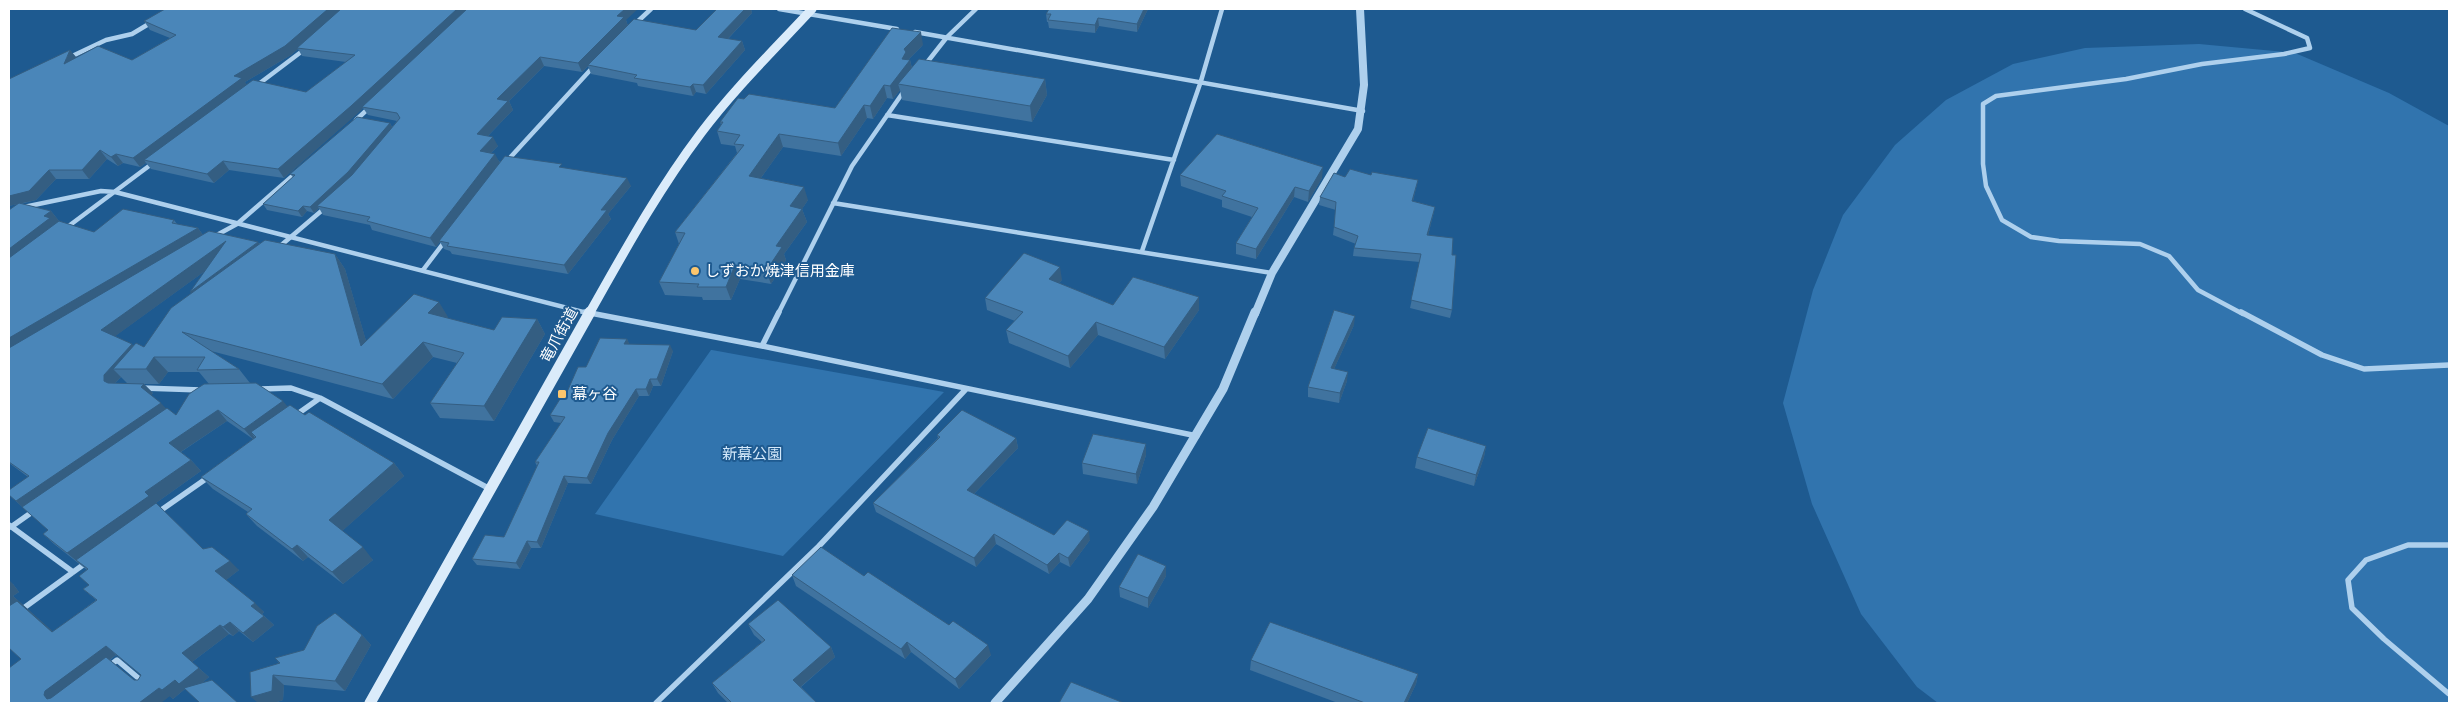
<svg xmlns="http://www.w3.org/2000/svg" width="2458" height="712" font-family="'Roboto Condensed','Noto Sans JP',sans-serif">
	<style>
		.green { fill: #3174ae }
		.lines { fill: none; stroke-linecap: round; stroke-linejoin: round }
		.minor-far1 { stroke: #aed0ed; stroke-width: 4.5 }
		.minor { stroke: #aed0ed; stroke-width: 5.5 }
		.tertiary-far1 { stroke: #aed0ed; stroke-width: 8 }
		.tertiary { stroke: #aed0ed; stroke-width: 9 }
		.secondary-far1 { stroke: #daebfa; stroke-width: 9 }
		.secondary { stroke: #daebfa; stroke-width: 11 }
		.wall { fill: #40739f; fill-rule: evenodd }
		.shaded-wall { fill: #345e82 }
		.building { fill: #4a86b9; stroke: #345e82; fill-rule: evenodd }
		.poi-dot { fill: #fcc66d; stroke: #1e5a90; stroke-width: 2 }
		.labels { text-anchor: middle; stroke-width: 4; stroke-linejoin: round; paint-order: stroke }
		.poi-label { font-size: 15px; fill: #fff; stroke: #1e5a90; text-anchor: start }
		.street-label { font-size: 15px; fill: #fff; stroke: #1e5a90 }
		.park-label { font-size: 15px; fill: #d3e8fa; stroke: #1e5a90 }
	</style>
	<rect width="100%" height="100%" fill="#1e5a90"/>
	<path class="green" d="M2199 44 2295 53 2389 93 2449 126V703H1938L1917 687 1861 614 1812 504 1783 403 1813 290 1843 215 1895 145 1946 100 2013 64 2085 48Z
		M711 350H712L944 392 783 556 595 514Z"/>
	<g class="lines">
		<path class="minor-far1" d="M779 9 897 29
			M635 24 651 9
			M915 32 1363 111
			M68 58 106 40 132 34 152 22
			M925 65 947 37 976 9
			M256 86 305 49
			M887 115 1174 160
			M356 120 370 107
			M507 161 594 66
			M833 203 1272 273
			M24 207 101 191 115 192 591 314
			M66 228 153 163
			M215 236 237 224 297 172
			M279 247 326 207
			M1142 251 1201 81 1222 9
			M423 270 445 241
			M778 314 852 166 904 91
			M2243 314 2198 290 2169 256 2140 244 2059 241 2031 237 2002 220 1986 186 1983 164V104L1996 96 2126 79 2202 64 2284 54 2310 48 2307 38 2245 9"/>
		<path class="minor" d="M585 312 762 346 1197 436
			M2241 312 2322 355 2364 369 2449 365
			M762 346 779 312
			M142 388 201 390
			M260 389 291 388 320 398
			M296 415 320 398 490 489
			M157 513 210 476
			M9 525 73 572
			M11 527 35 510
			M2449 545H2408L2366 560 2348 580 2352 608 2384 639 2449 694
			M21 610 87 562
			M108 667 117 660 143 682
			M656 703 819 546 966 389"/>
		<path class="tertiary-far1" d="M1255 314 1272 273 1358 129 1364 85 1360 9"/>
		<path class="tertiary" d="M995 703 1088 599 1153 507 1223 389 1255 312"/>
		<path class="secondary-far1" d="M589 314C624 252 658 190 701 133 734 89 774 50 812 9"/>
		<path class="secondary" d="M370 703 590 312"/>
	</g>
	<path class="wall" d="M717 9H751L752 13 728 39 742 41 745 50 706 94 696 92 693 96 638 86 637 83 591 74 588 66 582 72 544 66 509 101 513 110 488 136 498 146 491 153 500 162 564 168 631 186 608 214 611 219 568 274 452 254 450 251 444 249 440 242 436 247 372 230 370 225 323 215 319 208 314 213 307 211 302 217 267 210 263 204 293 177 290 174 390 123 392 127 397 121 368 115 363 108 284 178 229 170 214 183 151 169 146 163 140 167 123 163 118 166 107 159 89 179H56L36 200 21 204 51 211 59 221 55 224 94 232 174 220 177 224 198 228 203 235 335 254 345 269 366 341 448 317 447 318 494 330 537 319 545 334 494 421 440 418 430 403 457 363 433 357 393 399 211 351 239 369 250 383 288 407 305 415 394 463 404 476 342 531 373 560 343 584 308 557 303 561 257 526 246 514 248 512 213 489 201 477 253 439 227 421 181 452 191 460 201 471 156 503 203 549 239 570 226 580 264 612 262 614 274 625 253 642 239 631 233 636 229 634 192 662 209 677 203 682 185 689 173 699 170 696 21 659 9 648 13 584 19 592 13 596 53 632 96 600 83 589 89 585 87 570 54 544 43 534 48 530 9 495 28 477 9 463V210L18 204 9 206 70 50 76 58 132 60 170 38 150 30 144 21 626 20 628 26 696 30ZM298 49 302 56 346 62 306 92 246 85 245 82 291 55ZM205 271 191 294 144 347 134 346 115 336ZM168 372H199L209 384 176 415 166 409 151 395 153 393 144 384H159ZM121 377 127 383H115ZM116 655 141 675 138 680H134L110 660Z
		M1148 9 1137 32 1099 26 1095 33 1049 28 1048 22H1047L1046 14Z
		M923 45 908 60H910L912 68 1045 79 1047 95 1032 122 902 100 900 90 893 99 887 98 873 119 867 118 841 156 783 147 761 178 808 200 802 209 807 222 784 254 786 260 771 284 740 279 731 300H703L702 297 665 295 659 282 679 244 675 232 737 153 735 146 721 144 717 131 721 125 720 122 835 108Z
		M1180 175 1322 178 1308 202 1294 197 1256 259 1236 254V243L1252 217 1222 207V200L1181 186Z
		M1371 175 1418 180 1416 188 1413 201 1435 207 1428 236 1452 255V310L1450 318 1410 308 1420 262 1353 256 1354 248 1356 244 1333 235 1336 210 1319 205 1320 197 1345 177Z
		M1062 280 1059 283 1113 305 1199 297V310L1165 359 1098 335 1070 368 1009 343 1006 330 1015 321 987 310 985 298Z
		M1354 325 1334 369 1347 381 1339 403 1308 397V387Z
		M627 339 629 344 673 351 661 386H653L649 396H639L612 440 591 484 568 483 541 548H531L520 569 477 565 472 559 504 537 537 466 535 462 561 423 554 422 550 415 586 367Z
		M937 435 1016 438 1018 448 974 494 1054 535 1090 540 1070 567 1060 562 1049 574 996 544 976 567 876 512 873 503 938 438Z
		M1486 446 1484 457 1474 486 1415 468 1417 457Z
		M1146 455 1137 484 1083 474 1082 463Z
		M1166 566V576L1148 608 1120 597 1119 587Z
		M792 575 864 576 991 655 959 689 911 652 905 659 796 586Z
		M748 624 831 647 835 657 801 687 817 703H728L718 693 712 683 762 642 754 635Z
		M362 635 371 645 345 691 284 685 283 700 274 703H258L279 663 275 658Z
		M1251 660 1418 674 1416 684 1407 703H1338L1250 670Z"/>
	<path class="shaded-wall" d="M328 9H343L297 48 298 49 291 55 245 82 248 87 144 160 146 163 140 167 133 158 234 76Z
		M457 9H471L362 107 363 108 356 115 284 178 278 169Z
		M625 9H638L626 20 628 26 582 72 578 63 617 16Z
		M745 9H751L752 13 721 46 718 37Z
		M1144 9H1148L1137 32V24Z
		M1098 18 1099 26 1095 33V25Z
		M921 32 923 45 908 60H910L913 73 898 84 900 90 893 99 890 86 904 49Z
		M742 41 745 50 706 94 703 85Z
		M70 50 77 58 64 64Z
		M540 57 544 66 509 101 513 110 481 143 477 134 497 99Z
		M1045 79 1047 95 1032 122 1030 106Z
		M693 84 696 92 693 96 690 87Z
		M884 85 887 98 873 119 870 106Z
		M864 105 867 118 841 156 838 143Z
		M390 123 393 129 352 178 317 206 319 208 314 213 310 207Z
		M779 134 783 147 753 189 749 176Z
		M493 137 498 146 484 160 480 151Z
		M100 150 107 159 89 179 82 170Z
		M116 154 123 163 118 166 111 157Z
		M495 154 500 163 439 241 440 242 436 247 430 238Z
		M223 161 229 170 214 183 207 174Z
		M1323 167 1322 178 1308 202 1309 191Z
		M49 170 56 179 36 200 9 206V196Z
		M627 178 631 186 608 214 611 219 568 274 564 265 601 210Z
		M1418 180 1416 188 1411 209 1412 201Z
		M804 187 808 200 795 220 790 206Z
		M1295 187 1294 197 1256 259V249Z
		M303 206 307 211 302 217 298 211Z
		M1435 207 1433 215 1426 244 1427 235Z
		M802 209 807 222 784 254 786 260 771 284 766 271 776 246Z
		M51 211 59 221 9 265V249L44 216Z
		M198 228 205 238 9 354V338Z
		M226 241 234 250 110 340 101 330Z
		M258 242 266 252 198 302 190 292Z
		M335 254 345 269 372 361 361 346Z
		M735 265 740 279 731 300 726 287Z
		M1060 267 1062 280 1050 292 1049 279Z
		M1199 297V310L1165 359 1164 347Z
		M439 302 448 317 437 328 428 313Z
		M1355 316 1354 325 1330 378 1331 368Z
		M537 319 545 334 494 421 484 406Z
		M1096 322 1098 335 1070 368 1068 356Z
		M627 339 630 345 624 344Z
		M423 342 433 357 393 399 382 384Z
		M132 344 141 354 113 369 121 377 113 385V390L104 381V375Z
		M670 345 673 351 661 386 657 379Z
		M154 357 168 372 159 384 146 369Z
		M1348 372 1347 381 1339 403 1340 393Z
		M650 379 653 386 649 396 646 389Z
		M144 384 153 393 150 397 141 387Z
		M636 389 639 396 612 440 591 484 587 478 608 433Z
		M283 401 292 412 251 432 255 438 253 439 244 429Z
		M161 403 170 413 26 511 16 501Z
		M218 410 227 421 179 453 169 443Z
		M1016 438 1018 448 969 499 967 490Z
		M1146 444V455L1137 484 1136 474Z
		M1486 446 1484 457 1474 486 1476 475Z
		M191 460 201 471 156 503 159 506 79 563 67 553 145 492Z
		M394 463 404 476 340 533 329 520Z
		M564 476 568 483 541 548 537 542Z
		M1089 531 1090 540 1070 567 1068 558Z
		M994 534 996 544 976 567 974 558Z
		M527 541 531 548 520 569 516 563Z
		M297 545 308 557 303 561 292 549Z
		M363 547 373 560 343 584 332 572Z
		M1059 553 1060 562 1049 574 1047 565Z
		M230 561 239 570 225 581 215 571Z
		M1166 566V576L1148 608V598Z
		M9 580 13 584 19 592 13 596 64 641 9 613Z
		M255 603 264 612 261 615 251 606Z
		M264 616 274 625 253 642 243 633Z
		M230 622 239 631 233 636 223 627Z
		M220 625 229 634 192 662 209 677 190 693 185 689 173 699 162 690 182 653Z
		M362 635 371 645 345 691 335 681Z
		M907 642 911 652 905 659 901 649Z
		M988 645 991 655 959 689 955 679Z
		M106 646 116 655 57 699H47L44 695 45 691Z
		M831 647 835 657 798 689 793 680Z
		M1418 674 1416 684 1407 703H1404Z
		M273 675 284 685 283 700 274 703H258L251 697Z
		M159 688 170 696 161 703H139Z"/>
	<path class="building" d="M165 9H328L285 46 234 76 242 78 133 158 116 154 111 157 100 150 82 170H49L29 191 9 196V79L70 50 64 64 98 46 132 60 176 35 144 21Z
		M341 9H457L351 106 278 169 223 161 207 174 144 160 253 80 306 92 355 55 297 48Z
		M467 9H625L617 16 624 17 578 63 540 57 497 99 508 101 477 134 493 137 480 151 495 154 430 238 367 221 370 217 317 206 352 175 400 118 397 113 362 107Z
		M717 9H745L718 37 742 41 703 85 693 84 690 87 634 78 637 75 588 65 634 19 696 30Z
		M1049 9H1144L1137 24 1098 18 1095 25 1048 20 1051 14H1046Z
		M892 28 921 32 904 49 906 52 902 59 910 60 890 86 884 85 870 106 864 105 838 143 779 134 749 176 804 187 790 206 802 209 776 246 782 247 766 271 735 265 726 287H697L699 284 659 282 685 233 675 232 744 145 734 144 740 135 717 131 723 122H720L738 98 744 99 749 94 835 108Z
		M919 59 1045 79 1030 106 898 84Z
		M357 117 390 123 348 172 310 207 303 206 298 211 263 204 295 175 290 174Z
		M1217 134 1323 167 1309 191 1295 187 1256 249 1236 243 1258 208 1222 196 1226 191 1180 175Z
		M505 156 562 164 559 167 627 178 601 210H607L564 265 447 246 449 243 439 241Z
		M1350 169 1371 175 1372 172 1418 180 1412 201 1435 207 1427 235 1453 238 1452 255H1456L1452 310 1411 300 1421 254 1354 248 1358 236 1334 227 1336 202 1320 197 1334 173 1345 177Z
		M19 203 51 211 44 216 50 218 9 249V210Z
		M123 209 174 220 172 223 198 228 9 338V258L59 221 94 232Z
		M209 231 258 242 190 292 226 241 101 330 132 344 104 375V381L108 383 144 384 141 387 161 403 16 501 9 495V490L29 476 9 462V348Z
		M265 240 335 254 361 346 414 294 439 302 428 313 494 330 502 317 537 319 484 406 430 403 464 353 423 342 382 384 182 332 239 369 197 370 205 357H154L146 369H113L136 343 144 347 171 308Z
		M1024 253 1060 267 1049 279 1113 305 1133 277 1199 297 1164 347 1096 322 1068 356 1006 330 1023 312 985 298Z
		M1334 310 1355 316 1331 368 1348 372 1340 393 1308 387Z
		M600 338 627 339 624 344 670 345 657 379H650L646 389H636L608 433 587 478 564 476 537 542 527 541 516 563 472 559 485 535 504 537 539 462H535L565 417 550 415 565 391 567 392 578 367H586Z
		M256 383 283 401 244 429 218 410 169 443 191 460 145 492 149 496 67 553 43 534 48 530 22 507 167 408 176 415 189 394 204 384Z
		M290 405 305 415 309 412 394 463 329 520 363 547 332 572 297 545 292 549 246 514 252 509 201 477 256 437 251 432Z
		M962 410 1016 438 967 490 1054 535 1067 520 1089 531 1068 558 1059 553 1047 565 994 534 974 558 873 503 940 437 937 435Z
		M1428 428 1486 446 1476 475 1417 457Z
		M1093 434 1146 444 1136 474 1082 463Z
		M156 503 203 549 212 547 230 561 215 571 255 603 251 606 264 616 243 633 230 622 223 627 220 625 182 653 199 668 179 684 175 680 162 690 159 688 139 703H9V668L21 659 9 648V606L17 601 52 632 97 600 83 589 89 585 79 576 88 569 76 560ZM106 646 141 675 138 680H134L106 657 51 698 47 699 44 695 45 691Z
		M821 547 864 576 868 572 949 625 953 621 988 645 955 679 907 642 901 649 792 575Z
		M1138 554 1166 566 1148 598 1119 587Z
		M778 600 831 647 793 680 817 703H732L712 683 765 640 748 624Z
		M335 613 362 635 335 681 273 675 272 691 251 697 250 672 280 663 275 658 304 650 317 626Z
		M1270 622 1418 674 1404 703H1365L1251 660Z
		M212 680 238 703H200L184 688Z
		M1071 682 1124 703H1059Z"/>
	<g class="poi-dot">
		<circle cx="695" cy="271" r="5"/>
		<rect x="557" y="389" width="10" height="10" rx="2.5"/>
	</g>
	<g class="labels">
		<g class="poi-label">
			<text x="705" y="276">しずおか焼津信用金庫</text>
			<text x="572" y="399">幕ヶ谷</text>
		</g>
		<g class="street-label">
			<text transform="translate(559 335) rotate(-61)" y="5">竜爪街道</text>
		</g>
		<g class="park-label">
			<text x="752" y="459">新幕公園</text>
		</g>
	</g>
	<rect width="2458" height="712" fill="none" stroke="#ffffff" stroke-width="20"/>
</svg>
